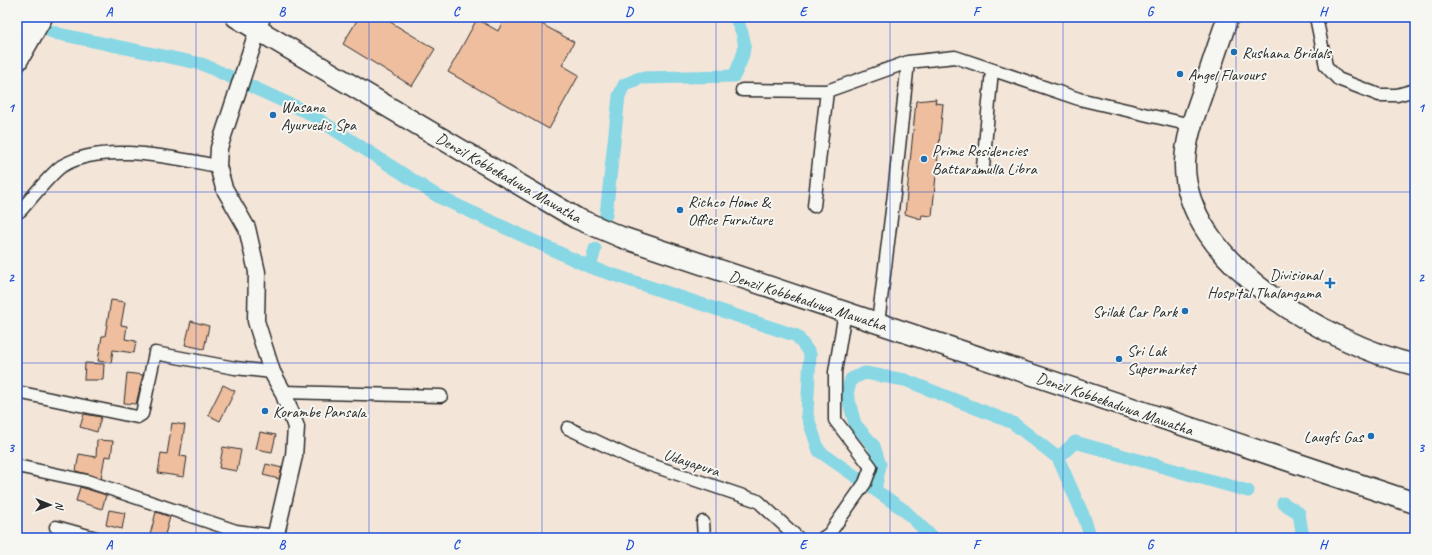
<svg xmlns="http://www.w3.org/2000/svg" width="1432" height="555" font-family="Caveat,sans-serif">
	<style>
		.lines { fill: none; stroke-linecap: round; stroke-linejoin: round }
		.canal { stroke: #87d7e4; stroke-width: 13 }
		.building { fill: #eebe9e; stroke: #2b2b2b }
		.minor-casing { stroke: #2b2b2b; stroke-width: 15 }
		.tertiary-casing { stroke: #2b2b2b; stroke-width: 19 }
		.primary-casing { stroke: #2b2b2b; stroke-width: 23 }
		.minor { stroke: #f6f6f2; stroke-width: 12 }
		.tertiary { stroke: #f6f6f2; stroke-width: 16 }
		.primary { stroke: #f6f6f2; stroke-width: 20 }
		.grid { fill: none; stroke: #1d4ed8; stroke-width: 1; stroke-opacity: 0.55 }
		.poi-dot { fill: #1f6fb2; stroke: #f6f6f2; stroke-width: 1.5 }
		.labels { text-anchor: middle; stroke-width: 4; stroke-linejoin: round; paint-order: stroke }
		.poi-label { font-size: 16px; fill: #2b2b2b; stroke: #f6f6f2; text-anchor: start }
		.street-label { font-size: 16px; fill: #2b2b2b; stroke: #f6f6f2 }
		.neatline { fill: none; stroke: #1d4ed8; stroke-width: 1.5 }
		.grid-label { font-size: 13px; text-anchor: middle; font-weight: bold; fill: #1d4ed8 }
	</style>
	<rect width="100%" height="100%" fill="#f4e5d9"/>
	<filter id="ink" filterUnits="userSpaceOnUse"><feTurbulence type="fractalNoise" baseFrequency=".025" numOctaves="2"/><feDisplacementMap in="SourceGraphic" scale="8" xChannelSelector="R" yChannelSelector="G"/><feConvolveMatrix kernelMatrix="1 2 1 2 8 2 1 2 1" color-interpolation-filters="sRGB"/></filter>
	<g filter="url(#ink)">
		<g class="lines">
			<path class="canal" d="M30 24 59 34 202 64 307 112 439 197 590 267 797 336 810 354 807 415 819 451 904 510 933 538
				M606 215 619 96 624 85 640 78 734 76C746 51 749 43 735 17
				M590 267 595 249
				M1058 458 1075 442 1248 491
				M875 490 880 465 874 446 855 424 847 394 851 379 865 373 905 380 1013 423 1058 458 1084 517 1091 538
				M1283 503 1299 513 1303 538"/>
		</g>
		<path class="building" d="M359 17H382L435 49 412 86 343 44Z
			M505 17H529L574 42 562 65 579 75 549 129 448 72 477 19 498 31Z
			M936 99 935 103 943 104 932 216 922 215 921 219 905 214 916 101Z
			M111 300 125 302 121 325 127 326 125 339 136 341 134 353 113 350 111 363 98 361 102 336H105Z
			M191 321 209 326 204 349 185 345Z
			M85 363 104 364 103 380H84Z
			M127 373 143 375 136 404 124 403Z
			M223 385 235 391 220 421 208 415Z
			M84 414 101 417 97 432 80 427Z
			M172 423 185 425 180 456 187 457 184 477 158 473 161 453 167 454Z
			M260 432 276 435 272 452 256 449Z
			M97 440 113 441 111 457 105 456 101 478 76 471 79 454 96 457Z
			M223 447 241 450 237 471 219 468Z
			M266 464 282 468 279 479 263 475Z
			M80 487 106 495 102 509 76 501Z
			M109 510 125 513 122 529 106 525Z
			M156 512 170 517 164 538 150 535Z"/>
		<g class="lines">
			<g class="minor-casing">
				<path id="minor" d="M1316 17 1326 66 1338 79 1379 95H1397L1415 90
					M742 90 827 91 908 62 955 57 1079 99 1191 125
					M983 167 992 70
					M814 206 827 91
					M20 211C30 200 52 172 62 166 103 141 173 158 218 166
					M878 323 894 194 908 62
					M17 392 137 417 142 414 155 353 235 368 272 372
					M283 392 441 396
					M568 428 636 460 758 501 798 538
					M17 466 87 481 236 531 275 536
					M703 522 704 538
					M56 527 96 538
					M823 538 829 534 865 483 871 467 835 420V372L845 312"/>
			</g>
			<g class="tertiary-casing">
				<path id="tertiary" d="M262 17 219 148 218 166 224 188 247 228 257 272 256 321 272 372 283 392 296 427 294 456 275 538"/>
			</g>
			<g class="primary-casing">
				<path id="primary" d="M236 17 576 218 621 237 1415 503
					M1228 17C1219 42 1211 67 1203 91 1195 114 1186 137 1185 162 1182 262 1331 345 1415 365
					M17 25 21 17
					M17 61 42 17"/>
			</g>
			<use href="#minor" class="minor"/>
			<use href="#tertiary" class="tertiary"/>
			<use href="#primary" class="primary"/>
		</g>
	</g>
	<path class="grid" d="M196 17V538M369 17V538M542 17V538M716 17V538M890 17V538M1063 17V538M1236 17V538M17 192H1415M17 363H1415"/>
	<g class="poi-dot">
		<circle cx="1234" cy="52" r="4"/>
		<circle cx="1180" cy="74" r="4"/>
		<circle cx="273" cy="115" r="4"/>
		<circle cx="924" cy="159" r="4"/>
		<circle cx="680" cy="210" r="4"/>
		<path d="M1328 277h4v4h4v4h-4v4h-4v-4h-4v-4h4z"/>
		<circle cx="1185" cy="311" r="4"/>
		<circle cx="1119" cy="359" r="4"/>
		<circle cx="265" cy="411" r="4"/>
		<circle cx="1371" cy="436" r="4"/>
	</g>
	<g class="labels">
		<g class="poi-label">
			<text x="1242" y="58">Rushana Bridals</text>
			<text x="1188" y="80">Angel Flavours</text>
			<text x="281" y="112">Wasana<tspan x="281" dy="18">Ayurvedic Spa</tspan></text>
			<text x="932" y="156">Prime Residencies<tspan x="932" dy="18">Battaramulla Libra</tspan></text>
			<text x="688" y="207">Richco Home &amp;<tspan x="688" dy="18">Office Furniture</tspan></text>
			<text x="1321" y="280" text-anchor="end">Divisional<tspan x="1321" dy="18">Hospital Thalangama</tspan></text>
			<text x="1177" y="317" text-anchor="end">Srilak Car Park</text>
			<text x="1127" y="356">Sri Lak<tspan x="1127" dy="18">Supermarket</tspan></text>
			<text x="273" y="417">Korambe Pansala</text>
			<text x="1363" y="442" text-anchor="end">Laugfs Gas</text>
		</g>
		<g class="street-label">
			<text transform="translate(509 177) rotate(30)" y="6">Denzil Kobbekaduwa Mawatha</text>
			<text transform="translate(808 300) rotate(18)" y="6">Denzil Kobbekaduwa Mawatha</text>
			<text transform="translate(1115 403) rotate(19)" y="6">Denzil Kobbekaduwa Mawatha</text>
			<text transform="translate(692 462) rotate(18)" y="6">Udayapura</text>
		</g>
	</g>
	<rect width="1432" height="555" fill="none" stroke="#f6f6f2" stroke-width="44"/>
	<g transform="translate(50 505) rotate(91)" stroke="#f6f6f2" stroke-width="3" paint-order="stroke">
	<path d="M0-3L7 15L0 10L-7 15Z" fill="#2b2b2b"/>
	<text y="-6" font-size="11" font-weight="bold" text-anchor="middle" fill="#2b2b2b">N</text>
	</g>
	<rect x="22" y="22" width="1388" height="511" class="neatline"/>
	<g class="grid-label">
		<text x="109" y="16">A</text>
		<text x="282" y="16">B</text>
		<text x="456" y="16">C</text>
		<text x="629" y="16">D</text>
		<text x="803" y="16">E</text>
		<text x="976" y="16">F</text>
		<text x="1150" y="16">G</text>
		<text x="1323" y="16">H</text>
		<text x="11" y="112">1</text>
		<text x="1421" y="112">1</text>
		<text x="11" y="282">2</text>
		<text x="1421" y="282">2</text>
		<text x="11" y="452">3</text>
		<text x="1421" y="452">3</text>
		<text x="109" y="549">A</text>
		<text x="282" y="549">B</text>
		<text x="456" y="549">C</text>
		<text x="629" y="549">D</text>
		<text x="803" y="549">E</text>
		<text x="976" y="549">F</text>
		<text x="1150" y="549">G</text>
		<text x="1323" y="549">H</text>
	</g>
</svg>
